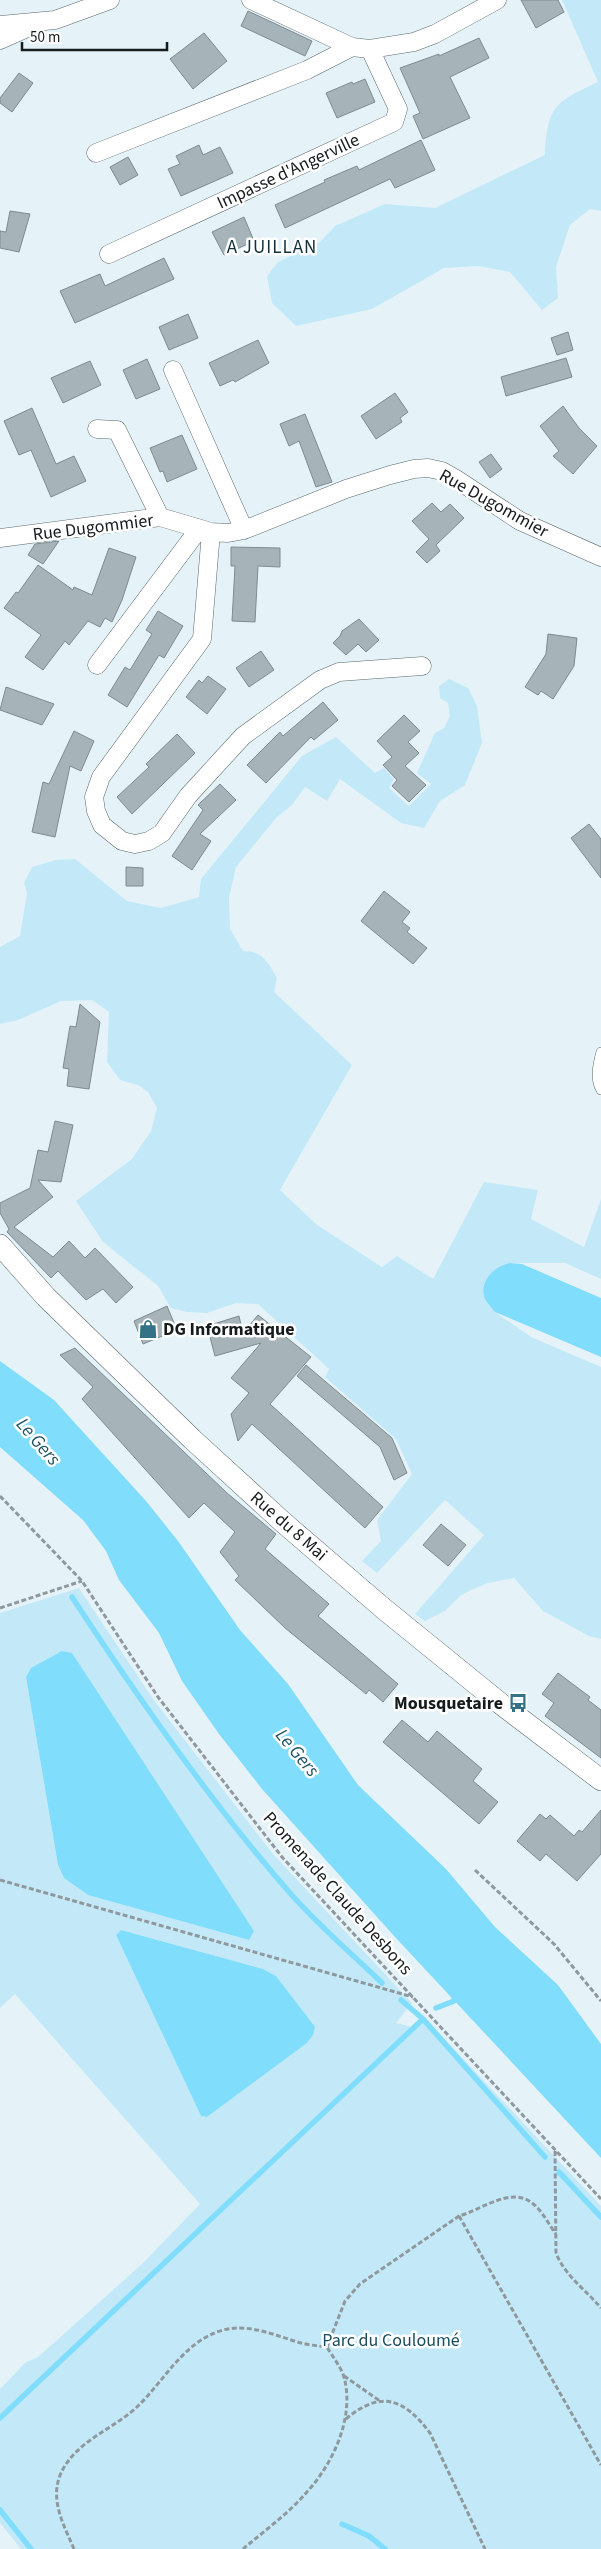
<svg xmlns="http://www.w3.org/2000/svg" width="601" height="2549" font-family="'Source Sans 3',sans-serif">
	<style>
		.green { fill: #c3e9f8; fill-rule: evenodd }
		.water { fill: #81ddfc }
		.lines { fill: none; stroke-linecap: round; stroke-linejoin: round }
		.stream { stroke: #81ddfc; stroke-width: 5.5 }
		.building { fill: #a6b3b8; stroke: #7e8b90 }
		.service-casing { stroke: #5b686c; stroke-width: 10 }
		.minor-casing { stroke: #5b686c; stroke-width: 19 }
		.tertiary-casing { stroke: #5b686c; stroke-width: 22 }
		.path { stroke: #8f999d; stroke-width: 3; stroke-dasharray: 5 2.5; stroke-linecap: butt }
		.service { stroke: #fff; stroke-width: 9 }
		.minor { stroke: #fff; stroke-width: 18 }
		.tertiary { stroke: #fff; stroke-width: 21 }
		.labels { text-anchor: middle; stroke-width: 5; stroke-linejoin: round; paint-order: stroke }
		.street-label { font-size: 18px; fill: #161b1c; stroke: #fff }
		.poi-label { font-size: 18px; font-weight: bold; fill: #161b1c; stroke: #fff; text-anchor: start }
		.park-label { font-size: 18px; fill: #1a4f5f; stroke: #fff }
		.neighbourhood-label { font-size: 19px; letter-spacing: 1px; fill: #12313b; stroke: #fff }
		.water-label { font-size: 19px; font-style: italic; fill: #205464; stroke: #fff }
	</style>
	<rect width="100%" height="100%" fill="#e5f3f9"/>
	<path class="green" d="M562 0H601V211L590 209 570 225 556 267 558 298 542 310 510 272 478 266 444 268 372 309 296 326 272 303 267 276 278 262 320 242 335 226 385 204 435 208 545 155C547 105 556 102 598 82Z
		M449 679 468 688 477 706 482 743 465 785 440 801 424 828 401 823 340 779 327 801 305 787 292 805 276 818 236 867 229 898 230 929 243 951C262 951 268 962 277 978L274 992 352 1065 280 1190 317 1225 382 1267 397 1256 433 1279 484 1182 538 1190 531 1219 584 1247 601 1199V1279L565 1263H510L495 1312 531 1337 601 1367V1639L589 1636 543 1611 514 1578 488 1583 471 1590 460 1596 445 1611 425 1621 415 1614 484 1535 445 1500 377 1573 362 1561 381 1541 377 1520 412 1474 396 1439 325 1377 329 1369 258 1304 236 1303 207 1313 187 1312 171 1308 158 1286 103 1242 76 1201 132 1159 151 1131 157 1108 148 1092 138 1085 120 1080 107 1062 109 1012 92 1000 61 1001 18 1020 0 1024V947L20 936 27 893 24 883 32 867 56 860 75 859 127 901 161 908 199 897 201 879 302 756 336 737 375 773 384 768 394 779 389 788 409 806 431 784 417 773 435 733 444 728 450 716 448 703 440 698 439 686Z
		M79 1588 153 1699 273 1854 412 2003 396 2023 416 2028 426 2019 601 2206V2549H21L0 2523V2389L26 2362 38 2357 142 2264 200 2204 15 1994 0 2008V1613ZM31 1668 249 1940 88 1895 64 1878 58 1865 26 1677ZM121 1930 263 1969 276 1976 313 2035 307 2043 207 2117 201 2116 116 1935Z"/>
	<path class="water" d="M510 1263 522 1264 601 1298V1357L495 1312C492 1308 487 1303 485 1299 478 1281 495 1266 510 1263Z
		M0 1361 54 1400 146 1501 178 1541 240 1630 288 1684 358 1785 446 1869 495 1927 558 1985 601 2044V2158L395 1937 262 1789 219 1734 182 1681 159 1633 119 1580 106 1551 83 1520 0 1447Z
		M62 1651 72 1653 254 1931 249 1940 88 1895 64 1878 58 1865 26 1677 31 1668Z
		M121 1930 263 1969 276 1976 315 2027 313 2035 307 2043 207 2117 201 2116 116 1935Z"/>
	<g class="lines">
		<path class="stream" d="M72 1597C138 1698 211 1803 290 1893 318 1925 352 1954 382 1983
			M401 2000 423 2019 545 2157
			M436 2008 454 2001V1995
			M559 2172 601 2217
			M0 2418 423 2019
			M0 2510 31 2549
			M342 2524 369 2536 385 2549"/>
	</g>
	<path class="building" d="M521 0H558L564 12 536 28Z
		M248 11 312 41 305 56 241 26Z
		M204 33 227 61 193 89 170 59Z
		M479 38 489 58 450 77 470 118 423 139 413 116 420 113 400 68 439 54V56Z
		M19 73 33 83 12 112 0 103V98Z
		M365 79 375 102 337 118 326 93 352 82 353 84Z
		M421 140 435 170 395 188 390 179 285 228 275 205 325 182 324 180 357 166 359 170Z
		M199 145 203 155 220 147 233 173 181 196 168 169 180 164 176 156Z
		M128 157 138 175 120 185 110 167Z
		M10 211 30 214 19 252 0 248V231L6 232Z
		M244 217 254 241 224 255 212 232Z
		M164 258 174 279 75 323 60 291 100 274 105 286Z
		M188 314 198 338 169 350 159 327Z
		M568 332 573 350 557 355 551 338Z
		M258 340 269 363 235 382 233 380 220 386 209 363Z
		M566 358 572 377 506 396 501 377Z
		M147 359 160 389 136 399 123 370Z
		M90 361 101 385 63 403 51 378Z
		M395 393 408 412 400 418 402 422 376 439 361 416Z
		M563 406 579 428 597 446 573 474 553 456 559 451 540 426Z
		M32 408 56 464 74 456 86 481 51 497 31 450 19 455 4 421Z
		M305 414 332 482 316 487 299 441 289 446 280 424Z
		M182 435 197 469 167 482 163 471 160 472 150 448Z
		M491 454 502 469 490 478 479 462Z
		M432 503 441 512 450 504 464 518 436 545 440 551 427 563 416 552 429 539 412 521Z
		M59 541 43 564 28 555 35 544Z
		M231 547 280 548V567L258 566 255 622 232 621 235 566H231Z
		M109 548 136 557 122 600 112 622 105 618 100 627 88 621 69 645 65 641 43 670 25 657 41 635 4 608 16 592 18 593 38 565 73 590 74 587 92 595Z
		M158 611 183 626 164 658 159 655 127 707 108 695 125 667 130 670 152 634 146 630Z
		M359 619 379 640 366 652 358 644 346 655 333 643 340 636 342 631Z
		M548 634 577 638 574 666 553 699 541 691 538 695 525 687 546 654Z
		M261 651 274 670 249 687 236 668Z
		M208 676 226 689 207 714 186 697 199 680 202 683Z
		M6 687 54 704 42 725 0 710Z
		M323 702 338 720 314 740 311 737 266 783 247 765 280 732 283 736Z
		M404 715 420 731 408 742 419 753 405 766 426 785 409 802 392 786 397 780 383 765 392 757 377 741Z
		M74 731 94 741 81 771 70 766 55 837 32 832 43 782 49 784Z
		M177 734 195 753 132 814 117 797 149 767 146 764Z
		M220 784 236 800 200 834 211 841 192 870 172 856 203 810 198 805Z
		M589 824 601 839V878L571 838Z
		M126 867 143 868V886H126Z
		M384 891 410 912 402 922 410 928 407 932 427 948 413 964 361 921Z
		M80 1004 100 1022 89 1089 67 1086 69 1069 63 1068 70 1026 76 1027Z
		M55 1121 73 1125 61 1182 38 1180 53 1197 14 1227 53 1257 69 1241 85 1258 95 1248 133 1287 116 1303 103 1289 86 1300 58 1271 51 1278 7 1232 9 1229 0 1213V1203L30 1188 38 1150 48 1152Z
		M167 1306 177 1330 143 1344 134 1321Z
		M258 1315 311 1357 270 1404 383 1507 365 1528 252 1424 238 1441 231 1414 249 1393 231 1378 261 1343 215 1356 207 1326 239 1316 243 1333Z
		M75 1348 227 1493 276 1534 265 1549 329 1604 318 1616 398 1684 383 1702 369 1690 366 1694 285 1628 235 1580 239 1576 220 1552 235 1532 204 1503 189 1518 82 1399 93 1387 60 1355Z
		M306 1365 392 1438 407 1473 394 1480 380 1447 297 1376Z
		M441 1524 466 1545 448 1566 423 1545Z
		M558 1673 590 1697 588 1700 601 1710V1758L545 1716 554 1703 542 1694Z
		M402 1720 428 1742 437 1731 482 1769 473 1781 498 1802 479 1824 383 1742Z
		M601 1810V1854L577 1881 546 1854 540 1861 517 1841 540 1814 546 1819 550 1815 574 1836 579 1830 582 1832Z"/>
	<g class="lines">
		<g class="service-casing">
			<path id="service" d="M601 1052C598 1063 594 1079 601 1090"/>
		</g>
		<g class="minor-casing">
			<path id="minor" d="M251 0 352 47 370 49 414 42 435 34 497 0
				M0 25 55 20 110 0
				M0 40 27 28
				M96 153 307 70 352 47
				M109 254 394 122 398 109 370 49
				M173 370 244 530
				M97 429 117 430 160 517
				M211 532 202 639 101 777 94 797 96 811 102 825 122 841 135 844 149 841 162 833 188 796 243 736 320 680 339 672 422 666
				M0 538 160 517 211 532 228 533 244 530 346 489 390 475 414 469 428 468 442 471 456 479 520 521 601 557
				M97 665 199 529"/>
		</g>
		<g class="tertiary-casing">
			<path id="tertiary" d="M0 1245 46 1297 192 1439 285 1524 384 1609 501 1704 601 1780"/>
		</g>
		<path class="path" d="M0 1496 82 1581 158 1697 282 1857 601 2199
			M0 1608 82 1581
			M475 1870 554 1944 601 2001
			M0 1880 413 1997
			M555 2151 556 2253C565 2276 586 2290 601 2308
			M459 2216 601 2465
			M327 2347 345 2301 360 2284 459 2216C481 2210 511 2186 532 2203 542 2210 549 2225 556 2234
			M344 2376 380 2401
			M346 2419C380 2390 404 2398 430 2433L485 2549
			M74 2549C64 2525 49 2500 61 2473 76 2441 112 2430 137 2407 165 2380 184 2341 223 2330 250 2323 276 2336 301 2343 309 2345 318 2346 327 2347
			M243 2549C264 2531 288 2514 306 2493 333 2464 355 2417 344 2377 341 2367 332 2356 327 2347"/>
		<use href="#service" class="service"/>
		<use href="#minor" class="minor"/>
		<use href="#tertiary" class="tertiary"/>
	</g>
	<defs>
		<g id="shop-bare" transform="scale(1.5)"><path d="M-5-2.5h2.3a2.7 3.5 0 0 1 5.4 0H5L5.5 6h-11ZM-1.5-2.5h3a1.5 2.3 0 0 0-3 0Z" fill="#347387" stroke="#fff" stroke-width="2.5" paint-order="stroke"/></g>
		<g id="bus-bare" transform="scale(1.5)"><path d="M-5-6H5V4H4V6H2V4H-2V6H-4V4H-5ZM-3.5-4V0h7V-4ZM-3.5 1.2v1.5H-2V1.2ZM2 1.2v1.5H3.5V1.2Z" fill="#347387" stroke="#fff" stroke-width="2.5" paint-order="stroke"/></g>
	</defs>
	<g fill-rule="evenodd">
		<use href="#shop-bare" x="148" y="1329"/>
		<use href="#bus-bare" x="518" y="1703"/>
	</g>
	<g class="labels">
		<g class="street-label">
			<text transform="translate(288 171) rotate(-25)" y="6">Impasse d'Angerville</text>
			<text transform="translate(494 503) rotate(29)" y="6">Rue Dugommier</text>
			<text transform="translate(93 527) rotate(-7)" y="6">Rue Dugommier</text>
			<text transform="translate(289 1526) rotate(41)" y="6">Rue du 8 Mai</text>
			<text transform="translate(338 1893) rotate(48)" y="6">Promenade Claude Desbons</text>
		</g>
		<g class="poi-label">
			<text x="163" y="1335">DG Informatique</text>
			<text x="503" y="1709" text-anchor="end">Mousquetaire</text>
		</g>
		<g class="park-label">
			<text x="391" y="2346">Parc du Couloumé</text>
		</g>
		<g class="neighbourhood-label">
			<text x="272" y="253">A JUILLAN</text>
		</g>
		<g class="water-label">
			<text transform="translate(39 1441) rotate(49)" y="7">Le Gers</text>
			<text transform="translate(298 1752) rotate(50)" y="7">Le Gers</text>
		</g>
	</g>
	<path d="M22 42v8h145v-8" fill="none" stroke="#161b1c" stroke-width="2.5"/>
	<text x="30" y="42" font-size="15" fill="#161b1c" stroke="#ffffff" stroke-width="4" paint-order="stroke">50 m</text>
</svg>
